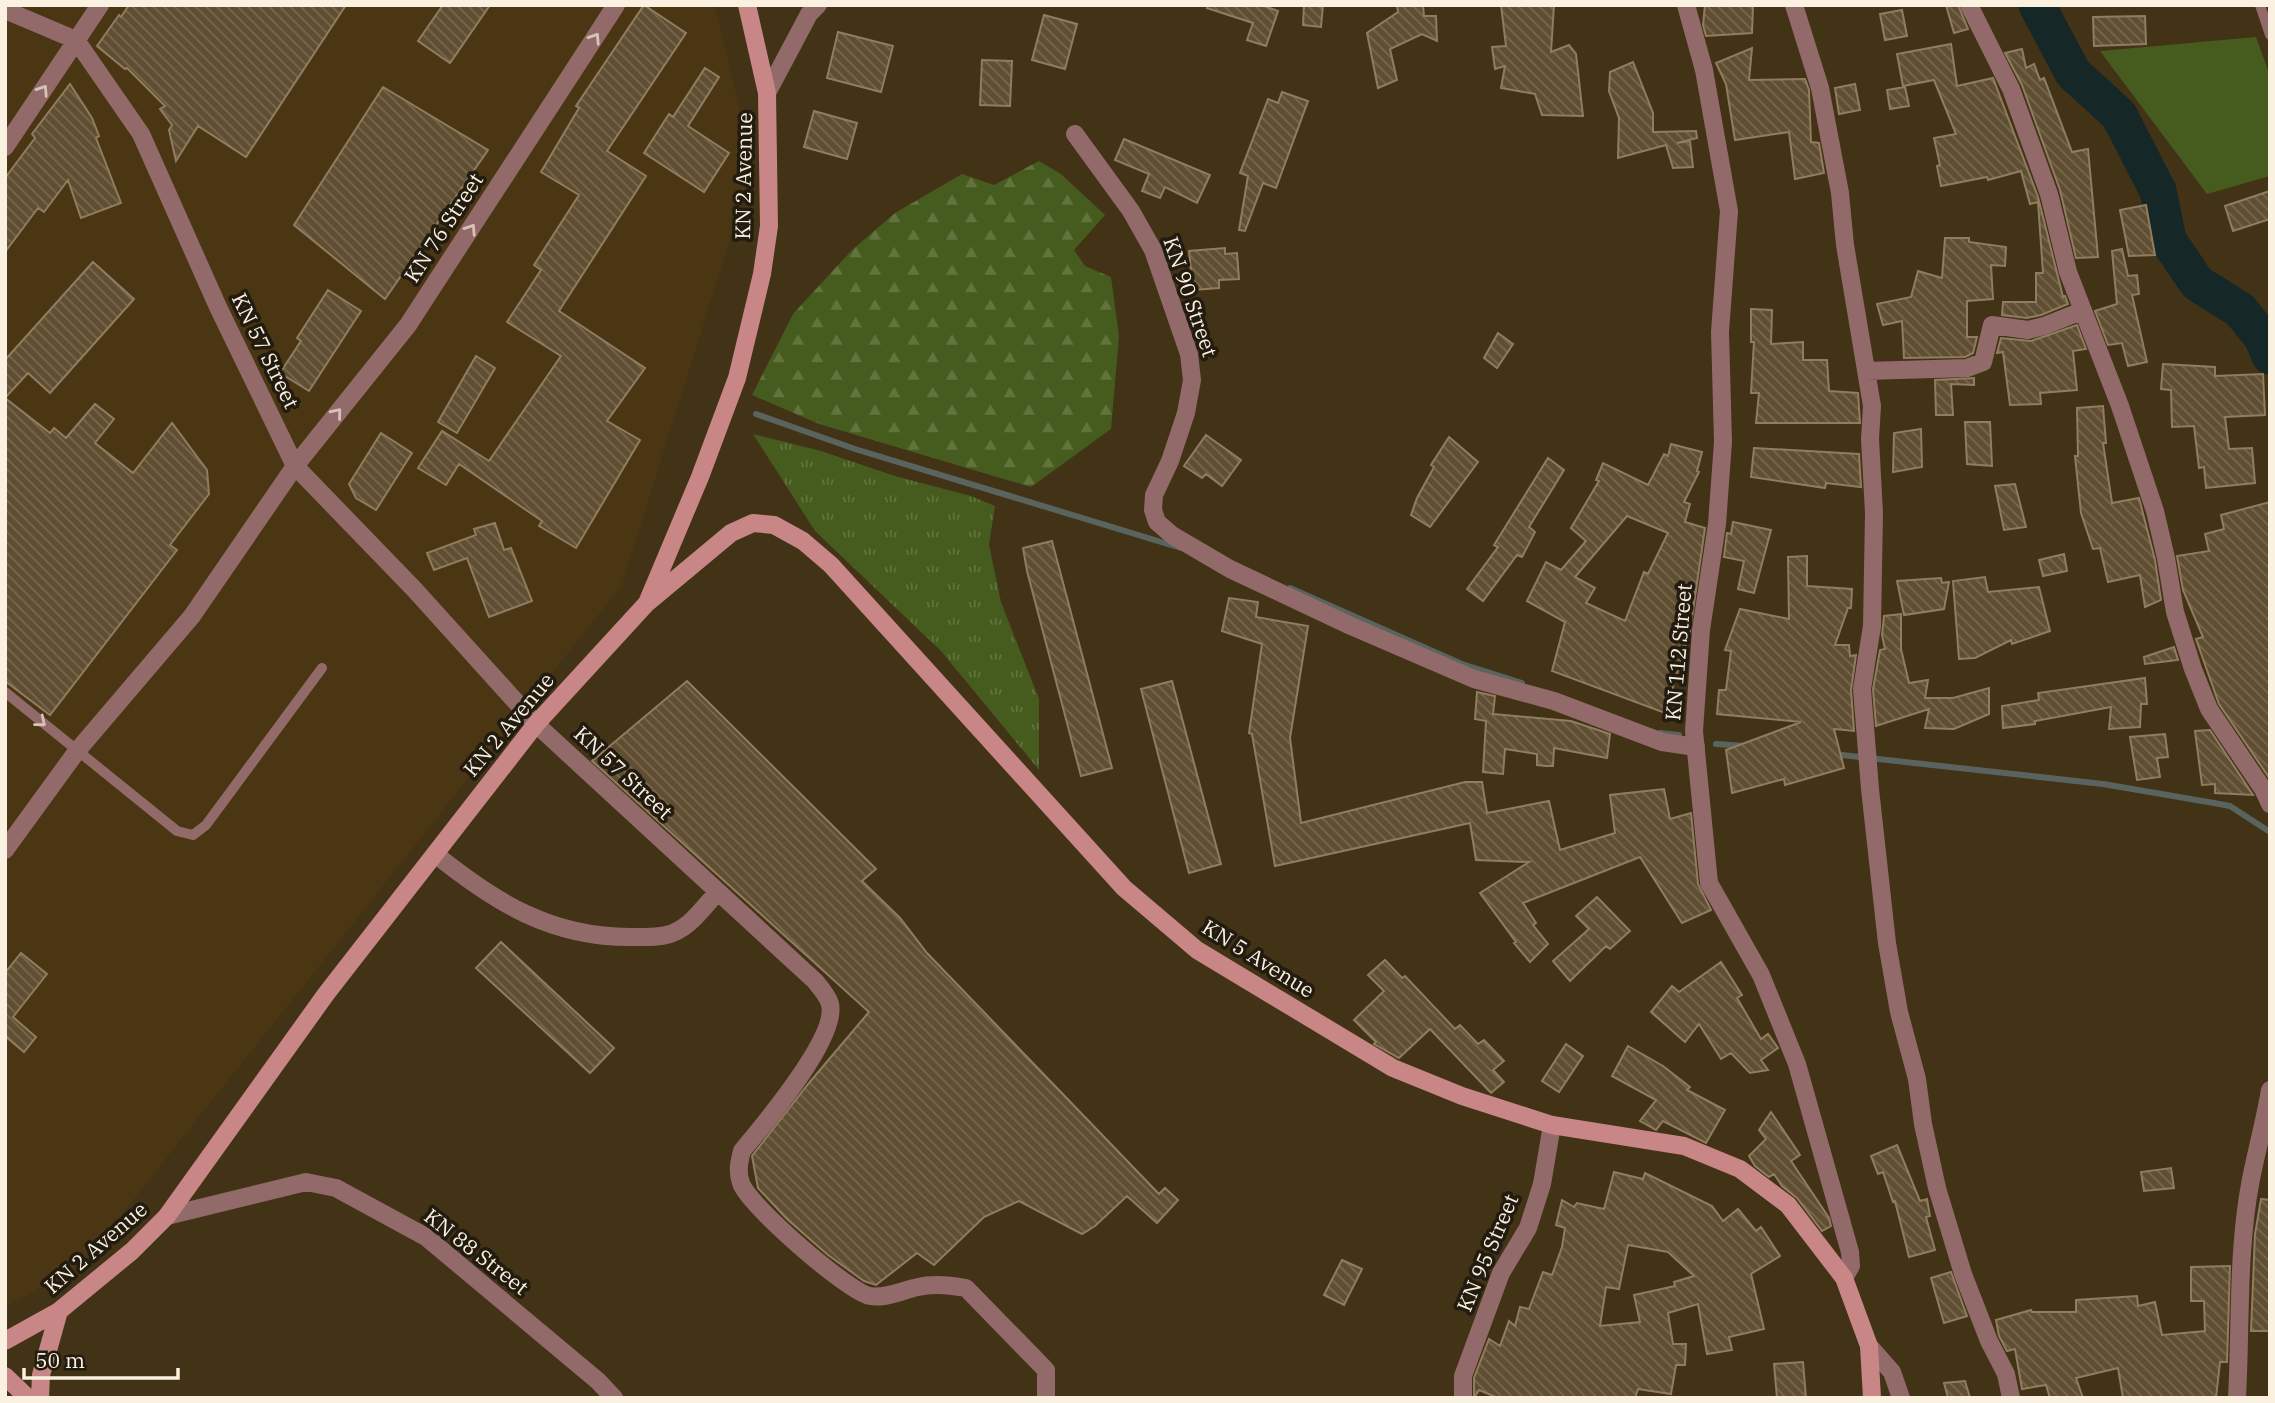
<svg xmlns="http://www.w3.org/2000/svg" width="2275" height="1403" font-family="'IBM Plex Serif',serif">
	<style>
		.built { fill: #4a3613 }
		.grass { fill: url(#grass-tufts) }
		.forest { fill: url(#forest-firs) }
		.pitch { fill: #465b1e }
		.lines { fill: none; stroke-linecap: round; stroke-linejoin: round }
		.stream { stroke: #5a645f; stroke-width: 6 }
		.river { stroke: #152727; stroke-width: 37 }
		.building { fill: url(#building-back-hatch); stroke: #907d60; stroke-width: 2; fill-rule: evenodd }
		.service { stroke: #936a6a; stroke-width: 10 }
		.minor { stroke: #936a6a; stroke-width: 18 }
		.tertiary { stroke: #936a6a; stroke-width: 18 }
		.secondary { stroke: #c88687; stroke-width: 18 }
		.oneway { stroke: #d7c2b7 }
		.labels { text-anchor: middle; stroke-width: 7; stroke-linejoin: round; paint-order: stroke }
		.street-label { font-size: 21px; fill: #fbf1e1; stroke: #221b0f }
	</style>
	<defs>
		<pattern id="grass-tufts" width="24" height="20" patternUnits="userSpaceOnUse" patternTransform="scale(1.75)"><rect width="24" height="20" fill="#465b1e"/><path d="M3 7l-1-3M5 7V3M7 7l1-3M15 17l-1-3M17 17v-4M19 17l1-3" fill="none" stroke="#62733e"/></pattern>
		<pattern id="forest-firs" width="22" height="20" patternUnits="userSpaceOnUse" patternTransform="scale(1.75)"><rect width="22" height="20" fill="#465b1e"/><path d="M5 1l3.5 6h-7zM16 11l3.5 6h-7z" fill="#62733e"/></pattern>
		<pattern id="building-back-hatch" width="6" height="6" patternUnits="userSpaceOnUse" patternTransform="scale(1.75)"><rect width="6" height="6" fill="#5f4e32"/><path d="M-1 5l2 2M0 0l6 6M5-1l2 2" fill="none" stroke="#77684f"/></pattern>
	</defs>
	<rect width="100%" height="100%" fill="#423216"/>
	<path class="built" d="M5 5H715L753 166 622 585 80 1267 5 1307Z"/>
	<path class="grass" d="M753 434 821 451 895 476 971 496 995 506 989 545 1001 602 1039 699V770L941 651 815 531Z"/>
	<path class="forest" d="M1039 161 1061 174 1105 215 1074 250 1085 266 1111 277 1119 336 1111 429 1031 487 819 424 752 395 793 314 852 250 895 213 962 174 994 185Z"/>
	<path class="pitch" d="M2256 37 2270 76V176L2207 194 2100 51Z"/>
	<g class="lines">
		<path class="stream" d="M756 414 855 449 1181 548
			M1290 588 1462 664 1522 683
			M1660 733 1679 735
			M1716 744 1745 746
			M1833 754 2103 784 2214 803 2230 806 2270 832"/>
		<path class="river" d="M2037 5 2073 73 2119 115 2158 191 2168 240 2197 283 2240 310 2262 337 2270 356"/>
	</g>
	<path class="building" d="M129 5H346L246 157 198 126 176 161 169 130 172 125 160 109 165 106 127 68 125 69 97 46 119 15 121 17Z
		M443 5H490L450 63 418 41Z
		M644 5 686 33 607 151 646 176 559 311 645 368 607 421 640 440 576 548 539 526 542 521 459 464 446 485 418 468 442 431 489 461 561 356 507 322 541 270 534 265 579 195 541 172 579 108 576 106Z
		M1208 5H1261L1278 11 1266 46 1247 40 1253 23 1207 8Z
		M1304 5H1323L1321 27 1303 25Z
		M1397 5H1423L1424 16H1436L1437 41 1422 34 1390 49 1397 80 1378 88 1367 33 1398 12Z
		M1501 5H1554L1551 52 1569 45 1576 54 1583 116 1542 115 1535 94 1501 88 1505 66 1495 69 1492 47 1506 46Z
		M1705 5H1753L1752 33 1706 36 1703 25Z
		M1946 5H1958L1968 29 1954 33Z
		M1902 10 1907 36 1885 40 1880 14Z
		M1044 15 1077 24 1065 69 1032 60Z
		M2145 16 2146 44 2094 46 2093 17Z
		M838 32 893 46 881 92 827 78Z
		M1951 44 1957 86 1993 78 2038 197 2063 297 2065 296 2068 304 2041 315 2027 318 2002 315 2003 302H2036V273H2043L2038 202 2030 204 2021 171 1988 180 1987 177 1941 186 1937 166 1940 165 1934 138 1956 134 1934 80 1903 86 1897 54Z
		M1752 48 1749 80 1805 79 1809 90 1811 142 1819 143 1824 173 1795 179 1789 132 1735 140 1726 84 1716 63Z
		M2022 49 2026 68 2034 64 2040 80 2044 78 2072 152 2088 149 2098 257 2076 258 2060 190 2022 85 2005 53Z
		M982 60 1012 61 1010 106 980 105Z
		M1633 62 1653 113V132L1696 131 1697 138 1677 143 1690 141 1693 167 1673 168 1666 145 1618 158 1619 118 1609 91 1610 72Z
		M705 68 719 77 688 126 729 153 704 192 644 153 669 114 673 117Z
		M70 84 92 118 99 136 96 138 121 203 81 218 68 180 44 212 38 208 5 252V178L35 138 32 134Z
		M1855 84 1860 110 1839 114 1835 88Z
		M383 87 488 150 385 299 294 225Z
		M1905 87 1909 106 1890 109 1887 90Z
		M1282 92 1308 101 1276 188 1263 183 1245 231 1239 230 1248 176 1240 173 1268 99 1278 103Z
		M814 111 857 123 847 159 804 147Z
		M1124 139 1210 175 1197 203 1165 187 1160 198 1142 191 1149 174 1115 160Z
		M2270 191V219L2233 231 2225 206Z
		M2146 205 2155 255 2129 256 2120 210Z
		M1945 238H1969V242L2006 247 2005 266 1991 265 1993 299 1967 301V337H1977L1973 353 1965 357 1904 358 1902 321 1883 325 1877 304 1911 297 1918 271 1942 278Z
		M1225 248V254L1237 253 1239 279 1219 280V288L1193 290 1189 251Z
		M2122 249 2128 276 2137 275 2139 294 2132 295 2147 362 2128 366 2122 343 2108 345 2095 311 2117 304 2112 251Z
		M93 262 134 299 50 393 28 373 5 398V360Z
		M328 290 361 311 309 391 280 373 301 341 297 338Z
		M1751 309 1772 310 1771 344 1803 342V360H1827L1829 391 1858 393 1860 423H1756L1759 393H1751L1754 342H1751Z
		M2077 325 2086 349 2073 351 2077 390 2040 393 2041 404 2010 405 2003 352 1997 353 2001 338 2031 341Z
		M1498 333 1513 344 1497 368 1484 358Z
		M476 356 495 368 457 433 438 422Z
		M2163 364 2215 367V376L2263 374 2265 415 2225 417 2229 449 2252 448 2255 483 2206 488 2204 467 2199 468 2194 426 2172 427 2171 390 2161 389Z
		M1974 378V385L1951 384 1953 415H1936L1935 380Z
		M5 398 50 433 54 428 66 438 95 404 114 419 95 443 133 473 172 423 207 470 209 494 170 545 177 550 50 715 5 681Z
		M2103 406 2106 443H2103L2112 503 2139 498 2155 560 2161 600 2145 607 2140 575 2108 582 2100 548 2093 549 2081 513 2075 456H2078L2077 408Z
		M1965 422H1990L1992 466 1967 464Z
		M1921 429 1922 467 1893 472 1894 433Z
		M381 433 412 453 376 510 356 498 349 484Z
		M1206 435 1241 460 1222 486 1206 474 1202 478 1184 466Z
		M1449 437 1478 462 1430 527 1411 515 1417 498 1434 467 1431 465Z
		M1671 444 1702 452 1697 471 1699 472 1684 502 1690 504 1685 522 1705 528 1690 631 1665 713 1552 671 1565 622 1527 601 1546 562 1561 570 1586 541 1571 528 1599 481 1596 480 1603 463 1648 485 1664 454 1668 456ZM1627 516 1668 533 1648 574 1644 572 1625 621 1586 603 1595 588 1575 577Z
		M1754 448 1859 454 1861 487 1826 483 1825 488 1751 477Z
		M1548 458 1564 470 1529 527 1535 532 1522 557 1517 555 1483 601 1467 589 1498 547 1494 545Z
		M2015 484 2026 527 2004 530 1995 486Z
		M2270 502V779L2219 704 2196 639 2203 637 2183 590 2177 556 2209 551 2205 534 2224 529 2221 515Z
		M1733 522 1771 530 1754 593 1738 589 1744 561 1724 557 1727 533 1731 534Z
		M495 523 504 550 511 548 532 601 489 617 467 558 434 570 427 553 476 535 474 529Z
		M1052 541 1112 768 1081 776 1027 571 1023 548Z
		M2064 554 2067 571 2043 576 2039 560Z
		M1807 556V586L1852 589 1851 608H1848L1835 645H1849L1850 656 1856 655 1851 690 1854 731 1834 729 1844 768 1785 785 1784 779 1732 793 1726 750 1801 722 1717 714 1719 690H1726L1731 651 1725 650 1740 609 1789 619 1788 557Z
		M1985 577 1988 592 2039 587 2050 631 2012 644 2011 640 1975 658 1959 659 1953 581Z
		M1941 578 1942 583 1949 582 1944 609 1904 615 1897 581Z
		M1229 598 1258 602 1256 617 1308 626 1290 738 1301 823 1465 782H1482L1487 813 1549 801 1560 850 1615 833 1610 795 1664 789 1670 819 1691 813 1698 884 1711 910 1682 923 1640 857 1523 903 1536 923 1533 925 1548 944 1530 962 1514 943 1516 942 1480 893 1529 862 1476 860 1470 823 1275 866 1252 734 1249 733 1262 644 1222 631Z
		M1901 614V649L1909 683 1928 680 1925 698H1953L1989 688V714L1954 729 1925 728 1929 709 1876 726 1873 689 1880 650 1885 649 1882 635 1884 616Z
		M2174 647 2178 660 2145 664 2144 657Z
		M2145 678 2147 704H2141L2140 727 2109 729 2111 707 2035 721V724L2003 728 2002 706 2039 700 2038 693Z
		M687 681 876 869 862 881 900 918 927 953 1159 1194 1165 1188 1178 1200 1157 1223 1127 1196 1095 1226 1082 1234 1019 1201 984 1217 934 1265 917 1253 876 1285 864 1281 828 1255 787 1219 758 1188 752 1156 809 1083 869 1012 592 761Z
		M1172 681 1221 864 1189 873 1141 689Z
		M1477 692 1495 696 1493 714 1571 721 1610 734 1607 758 1554 748 1553 766H1546L1537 765V754L1505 749 1503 774 1483 772 1486 721 1475 719Z
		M2210 730 2253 795 2215 793V784L2202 785 2195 731Z
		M2165 734 2168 757 2157 758 2160 777 2137 780 2130 737Z
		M1597 897 1630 931 1610 949 1606 946 1570 981 1553 961 1589 929 1576 916Z
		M501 942 614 1048 590 1073 476 968Z
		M21 953 47 974 13 1017 36 1037 24 1052 5 1036V973Z
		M1385 960 1402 978 1405 976 1455 1029 1460 1025 1478 1044 1484 1040 1504 1061 1493 1070 1504 1082 1491 1093 1430 1029 1399 1058 1374 1044 1376 1042 1354 1020 1384 991 1368 975Z
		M1721 962 1742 995 1737 998 1761 1039 1768 1034 1778 1048 1761 1060 1768 1070 1750 1073 1731 1053 1721 1059 1699 1024 1685 1042 1651 1012 1672 986 1679 992Z
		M1566 1044 1583 1056 1559 1092 1542 1081Z
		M1628 1046 1663 1066 1690 1087 1687 1090 1725 1110 1706 1143 1663 1121 1656 1130 1640 1121 1656 1100 1612 1076Z
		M1771 1112 1800 1155 1791 1161 1829 1218 1831 1226 1822 1231 1797 1198 1782 1186 1774 1174 1769 1177 1755 1166 1749 1156 1766 1139 1759 1130Z
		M1897 1145 1920 1201 1927 1199 1930 1216 1926 1217 1935 1250 1909 1257 1895 1201 1893 1202 1883 1172 1878 1174 1871 1156Z
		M2171 1168 2174 1188 2144 1191 2141 1172Z
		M1614 1172 1643 1179 1645 1173 1712 1206 1723 1221 1738 1209 1756 1231 1761 1227 1780 1256 1751 1274 1764 1329 1729 1337 1732 1350 1707 1354 1698 1304 1668 1313 1673 1344H1686L1685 1365H1676L1671 1394 1638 1389 1635 1398H1498L1479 1390 1474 1398V1378L1489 1339 1500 1346 1509 1321 1515 1326 1520 1307 1529 1309 1543 1272 1552 1275 1562 1247 1565 1228 1556 1225 1562 1200 1574 1207 1577 1203 1604 1209ZM1628 1245 1668 1252 1694 1276 1674 1282 1675 1286 1634 1295 1640 1322 1600 1326 1606 1287 1619 1289Z
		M2261 1199 2270 1200V1331H2251L2255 1234Z
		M1342 1260 1362 1269 1344 1305 1324 1295Z
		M2230 1266 2227 1362H2220L2216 1398H2123L2118 1368 2076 1378 2083 1398H2050L2046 1385 2022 1389 2015 1349 2007 1351 1999 1336 1996 1320 2031 1310 2032 1312H2076V1300L2137 1296 2138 1306 2155 1302 2162 1335 2205 1331 2204 1301H2191V1267Z
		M1951 1272 1967 1316 1944 1323 1931 1278Z
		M1803 1362 1806 1398H1777L1774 1364Z
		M1965 1381 1970 1398H1948L1944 1383Z"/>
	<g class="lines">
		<path class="service" d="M2260 5 2270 35
			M5 692 177 831 193 835 206 825 322 668"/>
		<path class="minor" d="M1794 5 1820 88 1840 193 1845 245 1872 406 1870 439 1874 513 1872 626 1862 689 1870 789 1887 943 1899 1012 1917 1079 1923 1124 1937 1188 1963 1274 1989 1341 2006 1374 2011 1398
			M1969 5 2011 89 2049 194 2068 272 2120 406 2155 511 2166 558 2175 612 2193 669 2209 709 2263 789 2270 804
			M5 10 76 40 141 134 218 307 295 466 408 325 616 5
			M767 93 809 14 818 5
			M1075 134 1131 211 1153 250 1189 354 1192 380 1186 413 1170 461 1154 495 1153 510 1157 522 1172 535 1230 569 1351 626 1474 679 1554 701 1662 742 1696 747
			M5 147 100 5
			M1866 371 1967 368 1983 362 1992 325 2028 330 2044 326 2082 311
			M536 724 815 981C820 987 828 996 830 1004 838 1038 764 1124 742 1151 739 1162 737 1172 741 1183 748 1205 848 1292 870 1296 885 1299 903 1290 918 1287 934 1283 950 1285 966 1288L1046 1370V1398
			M435 854C496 903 552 938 633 937 646 937 663 938 675 932 693 924 705 905 718 892
			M167 1216 306 1182 336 1188 426 1237 598 1381 614 1398
			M1869 1346 1892 1372 1901 1398
			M1463 1398V1376L1501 1273 1528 1228 1542 1184 1552 1125
			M2237 1398C2241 1325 2237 1251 2251 1179 2257 1149 2265 1120 2270 1090"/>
		<path class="tertiary" d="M1686 5 1704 70 1729 211 1720 332 1723 442 1717 524 1701 630 1694 731 1709 883 1761 975 1797 1064 1850 1252 1851 1266 1844 1278
			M5 850 77 751 192 616 295 466 414 589 536 724"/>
		<path class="secondary" d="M647 603 731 533 753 523 774 525 803 541 831 565 1124 888 1197 950 1393 1068 1462 1096 1552 1125 1684 1146 1740 1169 1788 1205 1844 1278 1869 1346 1872 1398
			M5 1341 59 1311 132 1251 167 1216 326 994 536 724 647 603 700 477 737 378 762 274 769 226 767 93 747 5
			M5 1376 28 1398
			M40 1398 41 1375 59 1311"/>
	</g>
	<defs><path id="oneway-chevron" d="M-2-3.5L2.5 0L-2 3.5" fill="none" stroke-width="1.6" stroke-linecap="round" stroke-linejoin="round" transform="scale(1.75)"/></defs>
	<g class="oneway">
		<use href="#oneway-chevron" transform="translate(595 38) rotate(-57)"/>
		<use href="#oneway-chevron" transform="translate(43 90) rotate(-57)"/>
		<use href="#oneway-chevron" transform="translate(471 229) rotate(-57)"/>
		<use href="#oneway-chevron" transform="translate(337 413) rotate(-51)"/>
		<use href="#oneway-chevron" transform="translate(41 722) rotate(39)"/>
	</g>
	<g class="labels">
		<g class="street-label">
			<text transform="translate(744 176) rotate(-89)" y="7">KN 2 Avenue</text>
			<text transform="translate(444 228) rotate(-57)" y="7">KN 76 Street</text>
			<text transform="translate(1190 297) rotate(71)" y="7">KN 90 Street</text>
			<text transform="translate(265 351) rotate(64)" y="7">KN 57 Street</text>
			<text transform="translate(1679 652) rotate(-85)" y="7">KN 112 Street</text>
			<text transform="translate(509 725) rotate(-50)" y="7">KN 2 Avenue</text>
			<text transform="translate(623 773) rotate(43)" y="7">KN 57 Street</text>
			<text transform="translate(1258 959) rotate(32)" y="7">KN 5 Avenue</text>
			<text transform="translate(96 1248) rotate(-41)" y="7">KN 2 Avenue</text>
			<text transform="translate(476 1252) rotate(38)" y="7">KN 88 Street</text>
			<text transform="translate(1488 1253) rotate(-67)" y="7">KN 95 Street</text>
		</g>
	</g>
	<rect width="2275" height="1403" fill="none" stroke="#fbf1e1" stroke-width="14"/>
	<path d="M24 1368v10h154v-10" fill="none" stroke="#fbf1e1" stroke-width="3.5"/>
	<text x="35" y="1368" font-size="21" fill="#fbf1e1" stroke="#221b0f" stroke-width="5" paint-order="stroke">50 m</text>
</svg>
